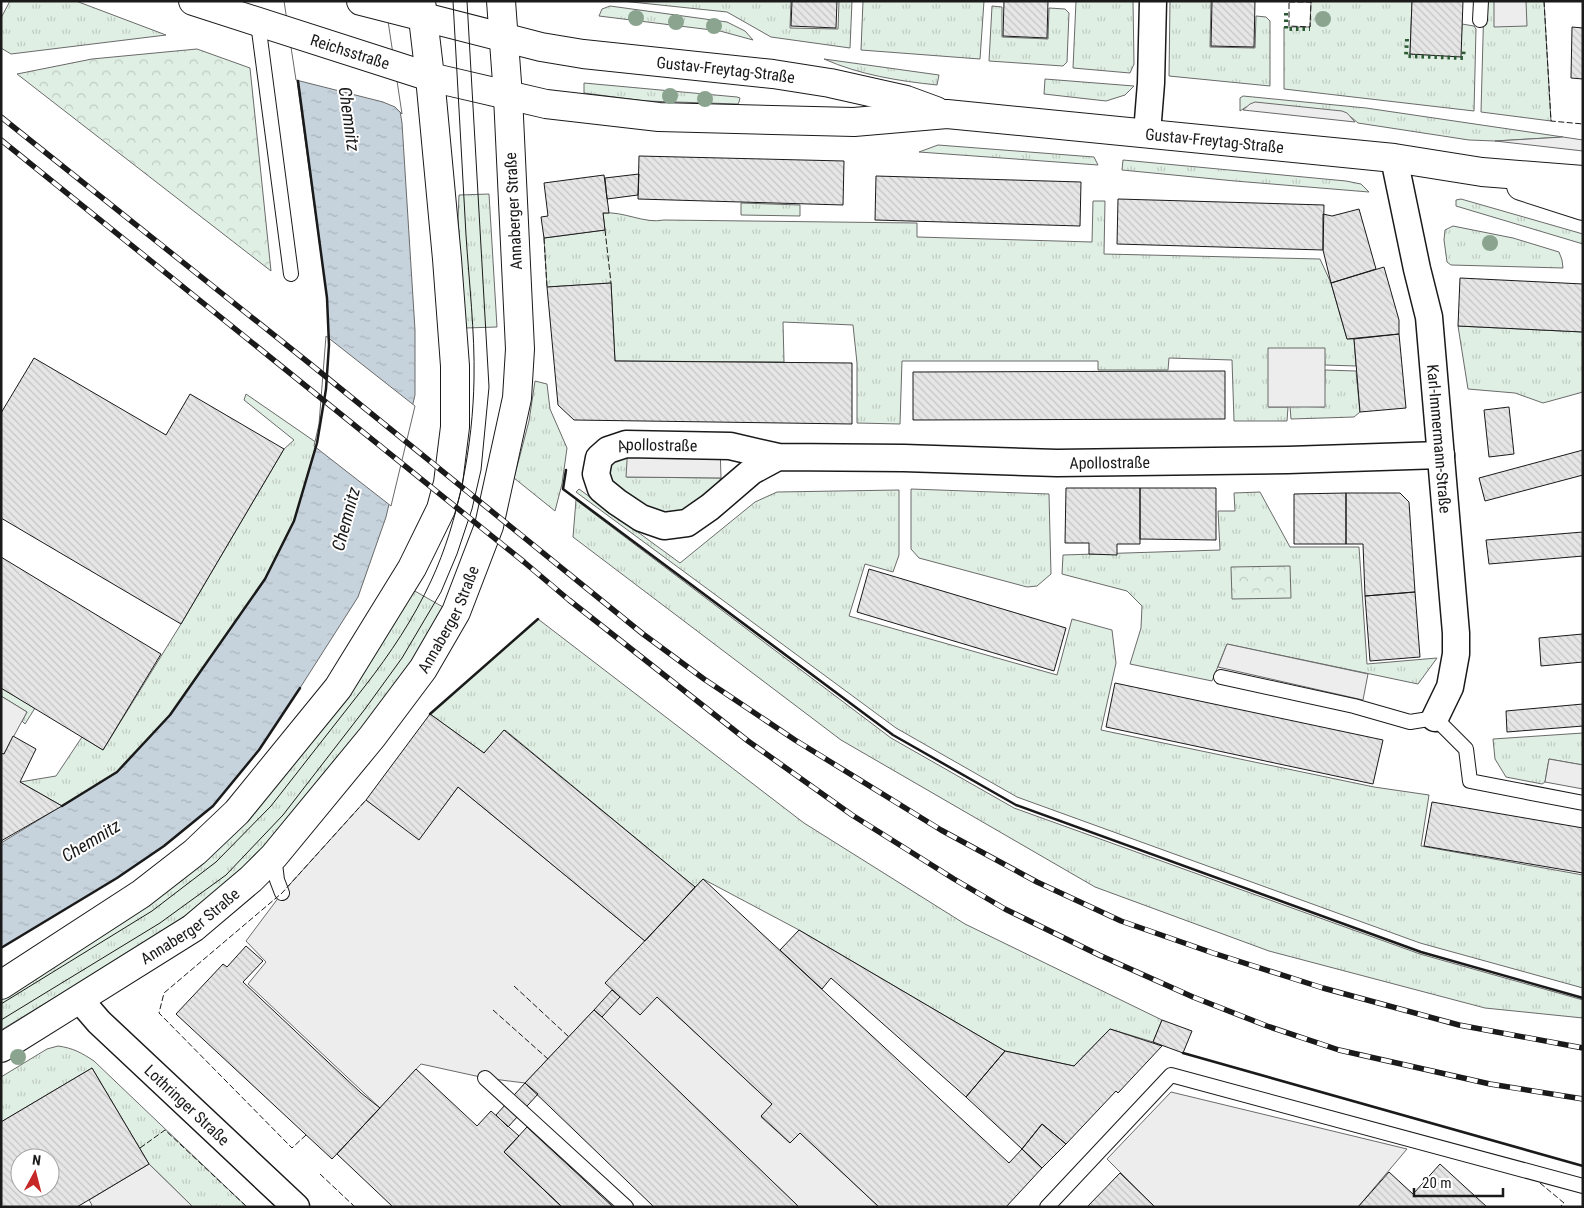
<svg xmlns="http://www.w3.org/2000/svg" width="1584" height="1208" font-family="'Roboto Condensed',sans-serif">
	<style>
		.grass { fill: url(#grass-tufts); stroke: #6a6a6a }
		.park { fill: url(#park-crowns); stroke: #6a6a6a }
		.parking { fill: #ededed; stroke: #6a6a6a }
		.water { fill: url(#water-ripples); stroke: #6a6a6a }
		.pier { fill: #fff; stroke: #6a6a6a }
		.building { fill: url(#building-back-hatch); stroke: #1a1a1a; fill-rule: evenodd }
		.lines { fill: none; stroke-linecap: round; stroke-linejoin: round }
		.service-casing { stroke: #1a1a1a; stroke-width: 16 }
		.minor-casing { stroke: #1a1a1a; stroke-width: 29 }
		.primary-casing { stroke: #1a1a1a; stroke-width: 30 }
		.service { stroke: #fff; stroke-width: 14 }
		.minor { stroke: #fff; stroke-width: 26 }
		.primary { stroke: #fff; stroke-width: 28 }
		.tram { stroke: #1a1a1a; stroke-width: 1 }
		.rail-casing { stroke: #1a1a1a; stroke-width: 5.5 }
		.rail { stroke: #fff; stroke-width: 4; stroke-dasharray: 11; stroke-linecap: butt }
		.hedge { stroke: #2b5a34; stroke-width: 4; stroke-dasharray: 2.5 4; stroke-linecap: butt }
		.fence { stroke: #1a1a1a; stroke-width: 1; stroke-dasharray: 6 2.5; stroke-linecap: butt }
		.wall { stroke: #1a1a1a; stroke-width: 2.5 }
		.tree { fill: #8aa48f }
		.labels { text-anchor: middle; stroke-width: 4; stroke-linejoin: round; paint-order: stroke }
		.street-label { font-size: 16px; fill: #1a1a1a; stroke: #fff }
		.water-label { font-size: 18px; font-style: italic; fill: #1a1a1a; stroke: #fff }
	</style>
	<defs>
		<pattern id="grass-tufts" width="24" height="20" patternUnits="userSpaceOnUse" patternTransform="scale(1.25)"><rect width="24" height="20" fill="#e0efe3"/><path d="M3 7l-1-3M5 7V3M7 7l1-3M15 17l-1-3M17 17v-4M19 17l1-3" fill="none" stroke="#c0ccc2"/></pattern>
		<pattern id="park-crowns" width="20" height="18" patternUnits="userSpaceOnUse" patternTransform="scale(1.25)"><rect width="20" height="18" fill="#e0efe3"/><path d="M2 6a3 3 0 1 1 6 0M12 15a3 3 0 1 1 6 0" fill="none" stroke="#c0ccc2"/></pattern>
		<pattern id="water-ripples" width="26" height="14" patternUnits="userSpaceOnUse" patternTransform="scale(1.25)"><rect width="26" height="14" fill="#c6d2dc"/><path d="M2 4q2-2 4 0t4 0M15 11q2-2 4 0t4 0" fill="none" stroke="#aab4bc"/></pattern>
		<pattern id="building-back-hatch" width="6" height="6" patternUnits="userSpaceOnUse" patternTransform="scale(1.25)"><rect width="6" height="6" fill="#e6e6e6"/><path d="M-1 5l2 2M0 0l6 6M5-1l2 2" fill="none" stroke="#c5c5c5"/></pattern>
	</defs>
	<rect width="100%" height="100%" fill="#fff"/>
	<path class="grass" d="M10 1H76L166 35 11 54 1 48V18Z
		M622 1H791L790 28 838 29 839 1H852L850 48 771 37 727 12Z
		M863 1H984L980 59 861 50Z
		M1076 1H1133L1134 64 1130 73 1073 68Z
		M1170 1H1211L1210 47 1255 48 1256 16 1266 17 1270 21V86L1169 76Z
		M1284 1H1412L1410 54 1460 56 1462 24 1474 26 1476 29 1474 111 1284 89V27H1310L1311 2Z
		M1484 1H1544L1551 121 1481 112Z
		M610 6 727 22 745 31 753 40 720 31 599 16 602 9Z
		M992 6 1002 7V37L1048 39 1049 8 1065 9 1069 13 1067 62 1063 66 989 61Z
		M824 59 939 75 937 85C899 81 860 75 824 59Z
		M1045 79 1134 86 1125 95 1106 101 1044 94Z
		M584 83 737 97 740 98 739 102 738 104 645 101 584 93Z
		M1243 96 1366 108 1563 137 1495 141 1469 140 1358 123 1351 117 1246 107 1240 111V98Z
		M938 145 1094 157 1098 165 919 152Z
		M1123 160 1346 181 1361 184 1369 192 1235 181 1122 170Z
		M489 194 497 327 465 328 458 219 459 195Z
		M1461 199 1583 234V244L1456 206V200Z
		M1093 201H1105L1104 254 1320 259 1331 283 1347 339H1354L1356 366 1325 365 1324 348 1269 407H1288L1287 421H1234L1232 360 1169 358 1168 370H1098V361H902L900 424 857 423V363L853 325 783 322 784 362 615 361 611 283 547 287 544 238 605 230 603 213C624 211 644 224 664 220L917 223V237L1092 242Z
		M741 203 800 205V216L741 215Z
		M1453 226 1513 238 1559 252 1562 260 1563 268 1451 265 1447 262 1444 240 1445 230Z
		M1458 326 1583 332V392L1543 403 1515 393 1468 389Z
		M1325 370 1356 371 1360 412 1354 417 1291 419 1290 406 1324 407Z
		M535 381 547 384 550 409 567 448 562 484 555 511 514 478 529 421Z
		M246 394 317 443 294 521 265 579 170 715 117 772 62 806 20 782 56 776 82 737 103 750 181 624 284 449 294 440 244 400Z
		M628 445 627 477 721 478 707 505 665 520 606 483 608 460Z
		M579 489 680 563 755 502 777 492 899 490V555L893 572 865 564 849 616 1057 675 1072 619 1112 630 1116 663 1101 730 1374 787 1429 795 1421 846 1583 875V988L1420 943 1017 797 896 728 576 492Z
		M911 489 1049 494 1051 574 1037 586 1027 587 919 558 911 549Z
		M1260 492 1290 547H1359L1367 664 1437 658 1418 684 1227 644 1212 681 1130 664 1141 628 1142 606 1127 591 1062 574 1063 555 1220 550 1218 511H1235L1234 493Z
		M576 500 891 738 1014 808 1420 954 1583 1000V1018L1485 1008 1269 951 1095 887 841 740 573 537Z
		M413 590 443 607 414 657 375 711 276 834 237 873 199 905 168 929 1 1030V994L238 830C306 755 362 677 413 590Z
		M538 619 804 823 965 924 1162 1020 1153 1042 1110 1029 1074 1066 1005 1051 799 930 703 879 695 887 505 730 484 753 430 714Z
		M1 688 35 708 25 724 22 721 27 712 1 696Z
		M1583 733V765L1549 759 1545 782 1542 784 1506 777 1495 759 1493 739Z
		M58 1046C73 1048 82 1053 94 1061L247 1207H193L149 1164 92 1068 1 1122V1077L47 1049Z"/>
	<path class="park" d="M197 49 250 68 271 271 17 74 92 59Z
		M1290 566 1291 598 1232 599 1231 567Z"/>
	<path class="parking" d="M1494 1H1526L1527 26 1494 27Z
		M1255 102 1342 111 1347 113 1355 122 1243 110 1250 104Z
		M1563 137 1583 140V151L1495 141Z
		M1268 348H1325V407H1268Z
		M628 445 720 446 721 478 626 477Z
		M1227 644 1368 674 1363 700 1218 667Z
		M1 696 27 712 4 754 1 753Z
		M1549 759 1583 765V789L1545 782Z
		M458 787 645 941 657 997 772 1104 761 1117 790 1143 800 1133 879 1207H799L594 1010 525 1083 485 1078 421 1064 380 1108 248 984 266 962 246 941 282 893 366 800 419 839Z
		M1171 1092 1407 1149 1358 1207H1155L1107 1159Z
		M149 1164 193 1207H90L92 1205 89 1200Z"/>
	<path class="water" d="M286 1H382L402 123 415 330V395L386 517 358 597 300 688 259 750 213 806 164 846 117 878 1 948V843L117 772 170 715 265 579 294 521 322 424 329 345 327 298Z"/>
	<path class="pier" d="M284 1H385L402 114 395 107 383 102 296 80Z
		M326 336 415 406 391 506 314 446 319 424Z"/>
	<path class="building" d="M792 1H837L836 28 791 26Z
		M1004 1H1048L1047 38 1003 36Z
		M1212 1H1255L1254 47 1211 46Z
		M1412 1H1463L1461 57 1410 54Z
		M1572 27 1583 28V79L1571 78Z
		M639 156 844 161 843 205 638 199Z
		M639 174 638 195 607 199 605 178Z
		M604 175 609 213H603L605 230 544 238 541 217 548 216 544 183Z
		M876 176 1081 182 1080 226 875 220Z
		M1118 199 1324 205 1323 250 1117 244Z
		M1359 209 1376 269 1331 283 1323 250V214L1332 216Z
		M1384 267 1399 320V334L1347 339 1331 283Z
		M1460 278 1583 284V332L1458 326Z
		M611 283 615 361 852 363V424L574 420 558 405 547 287Z
		M1399 334 1406 408 1360 412 1354 339Z
		M34 358 166 435 190 394 284 449 181 624 1 518V413Z
		M1225 371V419L913 420V372Z
		M1509 407 1514 454 1489 457 1484 410Z
		M1583 450V475L1485 501 1479 478Z
		M1066 488H1140V544H1117V555L1089 554V543H1065Z
		M1140 488H1216V540L1140 539Z
		M1346 493V544H1294V494Z
		M1346 493H1400L1409 502 1415 592 1365 596 1363 544H1346Z
		M1583 532V556L1489 564 1486 540Z
		M1 557 161 654 103 750 1 688Z
		M869 569 1066 628 1054 671 857 612Z
		M1415 592 1420 657 1370 661 1365 596Z
		M1583 634V662L1541 666 1539 638Z
		M1115 683 1383 740 1373 784 1106 727Z
		M1583 704V726L1507 732 1506 711Z
		M430 714 484 753 504 730 695 887 645 941 458 787 419 840 366 800Z
		M13 736 36 749 20 782 62 806 1 841V753L4 754Z
		M1432 802 1583 828V873L1424 846Z
		M703 879 1009 1163 1022 1149 1042 1168 1006 1207H879L800 1133 790 1143 761 1116 772 1104 657 997 640 1015 605 983Z
		M799 930 1005 1051 966 1097 831 978 822 989 780 950Z
		M246 946 263 961 243 982 361 1093 380 1108 332 1159 176 1014 223 964 227 967Z
		M612 990 620 997 602 1017 594 1010Z
		M594 1010 602 1017 799 1207H654L525 1083Z
		M1162 1020 1192 1031 1183 1053 1153 1042Z
		M1110 1029 1162 1046 1118 1093 1116 1091 1066 1144 1042 1124 1022 1149 966 1097 1005 1051 1074 1066Z
		M92 1068 149 1164 77 1207H1V1122ZM20 1158H50V1188H20Z
		M416 1069 477 1126 491 1111 519 1136 504 1152 562 1207H393L337 1154Z
		M525 1083 538 1094 508 1127 496 1115Z
		M1042 1124 1066 1144 1042 1168 1022 1149Z
		M527 1127 613 1207H562L504 1152Z
		M1440 1164 1487 1207H1358L1389 1172 1413 1194Z
		M1120 1173 1155 1207H1087Z"/>
	<g class="lines">
		<g class="service-casing">
			<path id="service" d="M1480 20 1481 1
				M258 23 291 274
				M1221 677 1354 706 1410 722 1435 718 1466 749 1470 781 1583 803
				M274 856 277 880 282 893
				M485 1078 626 1207
				M1047 1207 1171 1075 1583 1186"/>
		</g>
		<g class="minor-casing">
			<g id="minor">
				<path d="M1147 133 1151 83 1153 1"/>
				<path id="s1" d="M1394 158 1417 269 1429 317 1456 633V654L1450 687 1435 718"/>
				<path id="s2" d="M778 457 752 471 710 507 687 523 664 526 641 518 617 502 601 489 596 474 599 458 608 450 626 444 730 446 778 457 904 458 1057 463 1288 460 1441 455"/>
				<path id="s3" d="M80 1000 99 1022 296 1207"/>
			</g>
		</g>
		<g class="primary-casing">
			<g id="primary">
				<path id="s4" d="M193 1 430 77 546 104 659 117 854 122 947 114 1394 158 1482 172 1583 180"/>
				<path id="s5" d="M361 1 541 47 583 54 773 74 830 83 906 100 936 111"/>
				<path d="M1521 186 1583 206"/>
				<path d="M1 985 141 894 195 852 237 812 338 688 412 568 441 509 448 483 455 427V366L447 259 430 77 421 1"/>
				<path id="s6" d="M1 1048 193 928 251 879 274 856 372 737 423 669 456 612 489 526 517 398 520 349 508 96 501 1"/>
			</g>
		</g>
		<use href="#service" class="service"/>
		<use href="#minor" class="minor"/>
		<use href="#primary" class="primary"/>
		<path class="tram" d="M1 1004 152 911 216 862 271 806 365 686C390 654 414 618 431 581 459 521 473 444 474 379 475 333 469 282 466 235 462 157 457 79 453 1
			M1 1020 160 923 226 875 283 815 365 709 402 658 441 592 457 554 472 509 481 470 489 387 467 1"/>
		<g class="rail-casing">
			<path id="rail" d="M1 117 309 363 643 634 704 679 795 740 941 830 1037 882 1121 921 1213 953 1323 988 1459 1025 1583 1048
				M1 140 524 562 569 600 748 741 852 815 954 879 1005 909 1099 955 1193 997 1267 1026 1339 1050 1490 1084 1583 1099"/>
		</g>
		<use href="#rail" class="rail"/>
		<path class="hedge" d="M1286 13V29H1310
			M1407 39 1406 56 1463 58 1464 48"/>
		<path class="fence" d="M1544 1 1551 121 1583 124
			M1289 2H1311L1310 27 1289 26Z
			M605 230 611 283
			M544 238 547 287
			M514 986 569 1037
			M493 1010 548 1059
			M306 1135 292 1148 159 1013 164 993 282 893 366 800
			M140 1148 165 1130 247 1207
			M320 1174 355 1207
			M1540 1183 1564 1203 1560 1207"/>
		<path class="wall" d="M566 470 563 489 893 735 1016 805 1421 952 1583 998
			M430 714 538 619
			M62 806 117 772 170 715 265 579 294 521 317 443 326 389 329 345 327 298 298 81
			M1 948 117 878 164 846 213 806 259 750 300 688
			M1183 1053 1583 1166"/>
	</g>
	<g class="tree">
		<circle cx="636" cy="18" r="8"/>
		<circle cx="1323" cy="19" r="8"/>
		<circle cx="676" cy="22" r="8"/>
		<circle cx="714" cy="26" r="8"/>
		<circle cx="670" cy="96" r="8"/>
		<circle cx="705" cy="99" r="8"/>
		<circle cx="1490" cy="243" r="8"/>
		<circle cx="18" cy="1057" r="8"/>
	</g>
	<g class="labels">
		<g class="street-label">
			<text dy="6" stroke="none"><textPath href="#s4" startOffset="165">Reichsstraße</textPath></text>
			<text dy="6" stroke="none"><textPath href="#s5" startOffset="372">Gustav-Freytag-Straße</textPath></text>
			<text dy="6" stroke="none"><textPath href="#s4" startOffset="1039">Gustav-Freytag-Straße</textPath></text>
			<text transform="translate(513 211) rotate(-93)" y="6">Annaberger Straße</text>
			<text dy="6" stroke="none"><textPath href="#s1" startOffset="285">Karl-Immermann-Straße</textPath></text>
			<text dy="6" stroke="none"><textPath href="#s2" startOffset="304">Apollostraße</textPath></text>
			<text dy="6" stroke="none"><textPath href="#s2" startOffset="758">Apollostraße</textPath></text>
			<text dy="6" stroke="none"><textPath href="#s6" startOffset="630">Annaberger Straße</textPath></text>
			<text dy="6" stroke="none"><textPath href="#s6" startOffset="225">Annaberger Straße</textPath></text>
			<text dy="6" stroke="none"><textPath href="#s3" startOffset="150">Lothringer Straße</textPath></text>
		</g>
		<g class="water-label">
			<text transform="translate(349 119) rotate(82)" y="6">Chemnitz</text>
			<text transform="translate(346 519) rotate(-75)" y="6">Chemnitz</text>
			<text transform="translate(91 841) rotate(-31)" y="6">Chemnitz</text>
		</g>
	</g>
	<rect width="1584" height="1208" fill="none" stroke="#1a1a1a" stroke-width="5"/>
	<g transform="translate(35 1173) rotate(7)"><circle r="24" fill="#ffffff" stroke="#a3a3a3"/>
	<path d="M0-4L9 19L0 12L-9 19Z" fill="#c62828"/>
	<text y="-8" font-size="14" font-weight="bold" text-anchor="middle" fill="#1a1a1a">N</text>
	</g>
	<path d="M1414 1188v8h89v-8" fill="none" stroke="#1a1a1a" stroke-width="2.5"/>
	<text x="1422" y="1188" font-size="15" fill="#1a1a1a" stroke="#ffffff" stroke-width="4" paint-order="stroke">20 m</text>
</svg>
